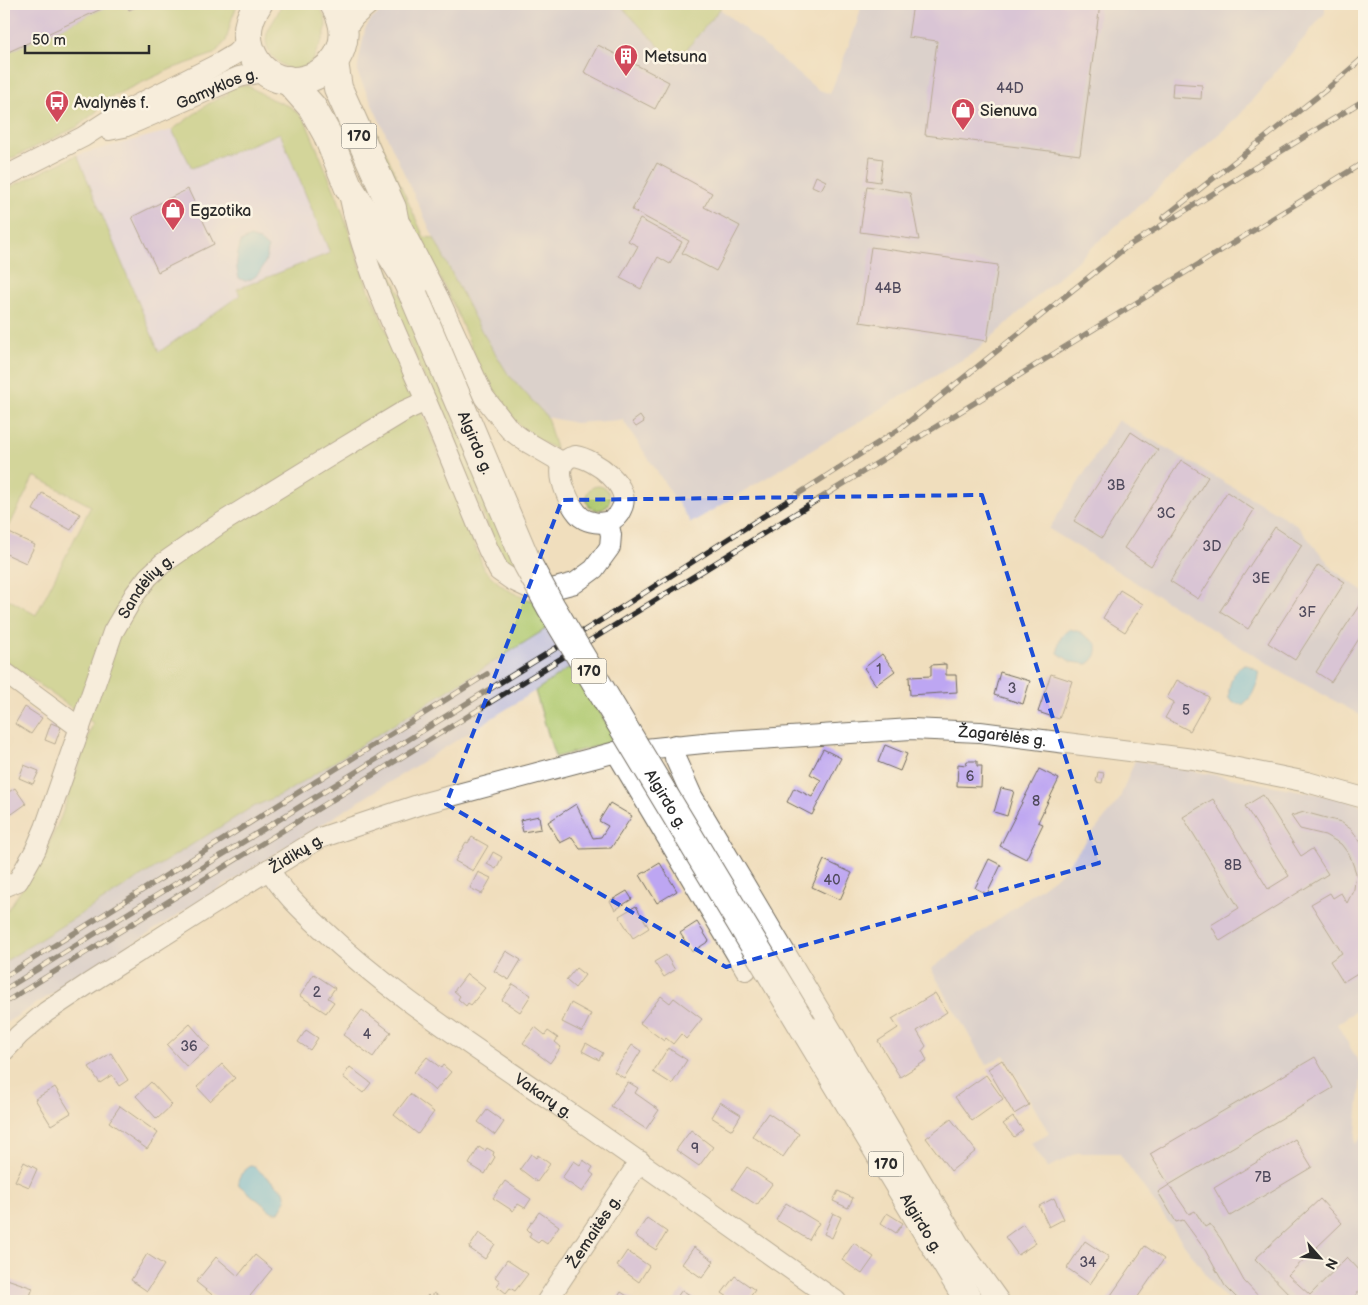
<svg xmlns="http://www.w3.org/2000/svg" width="1368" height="1305" font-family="'Balsamiq Sans',sans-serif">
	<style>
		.built { fill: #ddd5f6 }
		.industrial { fill: #c2c1dc }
		.green { fill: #afc96f; stroke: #6d7a4d }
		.water { fill: #68c1e5; stroke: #4a7688 }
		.building { fill: #bda6f2 }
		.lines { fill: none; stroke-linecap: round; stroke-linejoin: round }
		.minor-casing { stroke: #706a5e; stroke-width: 22 }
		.primary-casing { stroke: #706a5e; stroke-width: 30 }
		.minor { stroke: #fff; stroke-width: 20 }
		.primary { stroke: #fff; stroke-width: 28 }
		.rail-casing { stroke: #2b2b2b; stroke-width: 5.5 }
		.rail { stroke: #fcf5e5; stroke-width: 4; stroke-dasharray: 11; stroke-linecap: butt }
		.primary-bridge-casing { stroke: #706a5e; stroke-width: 30; stroke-linecap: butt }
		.primary-bridge { stroke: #fff; stroke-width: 28 }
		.marked { fill: none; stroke: #1d4ed8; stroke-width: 4; stroke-dasharray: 10 6; stroke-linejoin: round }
		.labels { text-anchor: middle; stroke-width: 5; stroke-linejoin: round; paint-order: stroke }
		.number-label { font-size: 14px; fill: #504a5d }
		.shield { fill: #fcf5e5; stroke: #6a6863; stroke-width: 1 }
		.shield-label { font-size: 15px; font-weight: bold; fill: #2b2b2b }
		.poi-label { font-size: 16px; fill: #2b2b2b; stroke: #fcf5e5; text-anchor: start }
		.street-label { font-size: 16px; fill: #2b2b2b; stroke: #fcf5e5 }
	</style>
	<rect width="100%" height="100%" fill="#fcf5e5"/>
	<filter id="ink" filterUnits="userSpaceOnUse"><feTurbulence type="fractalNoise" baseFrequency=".02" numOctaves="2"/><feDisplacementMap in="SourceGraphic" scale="10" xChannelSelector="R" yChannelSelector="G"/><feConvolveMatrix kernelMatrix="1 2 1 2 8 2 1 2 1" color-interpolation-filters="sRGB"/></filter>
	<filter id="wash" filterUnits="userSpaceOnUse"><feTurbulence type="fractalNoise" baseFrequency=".0096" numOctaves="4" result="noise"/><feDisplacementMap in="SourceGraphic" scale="20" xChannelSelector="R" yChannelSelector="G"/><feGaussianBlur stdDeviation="1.12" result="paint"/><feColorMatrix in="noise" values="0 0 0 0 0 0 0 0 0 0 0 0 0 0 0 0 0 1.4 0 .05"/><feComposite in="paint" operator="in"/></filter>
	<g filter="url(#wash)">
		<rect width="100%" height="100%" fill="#f0debd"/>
		<path class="built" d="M172 130 192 167 280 133 330 253 238 289 240 295 159 352 77 155Z"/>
		<path class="industrial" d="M397 4H619L675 63 720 9 817 89 830 94 856 26 862 4H1325V13L1238 117 975 352 691 523 623 420 575 423 547 417 508 374 478 325 434 238 358 74V65L365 29 371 20 380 12Z
			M1118 420 1296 524 1334 570 1364 592V717L1278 670 1049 529Z
			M549 627 572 666 535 691 4 1024V962L249 809 288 791Z
			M1135 760 1344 799 1364 806V1005L1337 1024 1362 1068 1355 1144 1364 1135V1301H1229L1214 1286 1119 1153H1077L1048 1168 1031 1143 1049 1133 1004 1055 986 1065 931 969 1061 873 1119 800Z"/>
		<path class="green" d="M112 4H127L129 10 142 4H238L232 18 226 41 214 54 171 69 96 104 97 111 77 127 4 162V54Z
			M281 4H314C333 18 326 35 316 52 315 55 314 60 311 62 307 66 299 69 294 72 276 62 257 48 271 25 275 18 279 13 281 4Z
			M619 4H720V9L675 63Z
			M240 85 248 86 271 99 291 107 305 120 338 199 366 283 429 429 484 569C500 586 511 594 534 601L549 627 288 791 249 809 4 962V915L40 863 61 817 93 723 4 660V607L8 599 36 615 91 506 34 476 10 525 4 522V190L77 155 159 352 240 295 237 289 330 253 280 133 192 168 172 130 208 104 228 94 227 88Z
			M361 107 366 109 424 237 434 238 478 325 508 374 547 417 556 449C532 439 511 419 496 398 478 371 467 332 452 302 442 280 429 260 418 238 398 195 378 151 361 107Z
			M370 234 396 285 521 575 509 568 503 561 386 288Z
			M586 498a12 12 0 1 1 24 0a12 12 0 1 1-24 0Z
			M572 666 617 741 555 757 535 691Z"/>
		<path class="water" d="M250 237 259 240 268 248C267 261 260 279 245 281L239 278C235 266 237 255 241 242Z
			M1070 629 1080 632 1097 644C1098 654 1096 658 1088 664L1071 662 1058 653C1058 642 1060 635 1070 629Z
			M1244 664C1260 669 1262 673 1255 688 1252 696 1249 700 1242 705L1234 703 1229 699C1228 685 1232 671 1244 664Z
			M250 1166H253L284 1191 286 1200 279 1212H273L270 1210 239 1185 238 1180 241 1174Z"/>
		<g id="blocks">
			<path class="building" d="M4 4H112L4 54Z
				M127 4H142L129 10Z
				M913 4H1100L1080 155 925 135 937 41 908 37Z
				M1282 4H1317V6L1282 5Z
				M598 45 669 82 655 109 584 72Z
				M1173 83 1202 85 1201 99 1172 97Z
				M870 157 883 159 880 182 867 180Z
				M657 163 712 193 704 207 740 226 716 271 682 253 689 241 632 210Z
				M816 176 826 181 821 190 812 186Z
				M867 186 910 193 919 240 860 232Z
				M188 189 214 244 158 272 132 217Z
				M640 219 682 242 670 264 658 257 641 289 620 278 638 246 628 241Z
				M871 247 998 265 987 341 860 322Z
				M640 416 644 422 636 427 632 422Z
				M1131 432 1158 450 1102 538 1074 521Z
				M1181 460 1208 477 1151 566 1124 548Z
				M1227 492 1254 510 1198 599 1170 581Z
				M42 493 80 514 71 530 33 510Z
				M1275 527 1302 545 1248 629 1220 611Z
				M7 532 35 545 26 563 4 553V540Z
				M1318 565 1345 582 1295 660 1268 643Z
				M1120 590 1143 604 1125 632 1103 618Z
				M1364 598V631L1331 682 1316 672Z
				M882 654 895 671 876 685 864 668Z
				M946 664V675H956L957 692 910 695 909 677 931 676V665Z
				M1000 672 1030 681 1023 704 994 695Z
				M1051 674 1072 681 1059 719 1038 712Z
				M1177 680 1209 697 1190 731 1165 718 1174 702 1167 698Z
				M25 707 42 718 31 734 15 724Z
				M51 723 61 727 55 744 45 740Z
				M885 745 907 754 900 771 878 762Z
				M823 749 841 758 812 815 787 802 794 788 812 797 821 780 810 774Z
				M967 761H977V766H982L981 787 957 786 958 764 966 765Z
				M24 765 39 771 33 784 19 778Z
				M1039 769 1059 779 1038 822 1043 824 1026 859 1000 846Z
				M1098 772 1104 773 1102 783 1096 782Z
				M15 788 26 804 9 816 4 808V795Z
				M1001 788 1014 791 1007 816 994 812Z
				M1263 795 1301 856 1312 849 1328 874 1220 941 1211 925 1239 908 1183 817 1213 799 1268 889 1289 876 1245 806Z
				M610 803 632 816 611 848 580 849 572 837 560 843 548 822 576 804 593 838 601 837 608 826 599 821Z
				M1304 812 1341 822 1352 830 1364 847V969L1343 982 1330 961 1342 953 1311 904 1330 893 1333 898 1341 893 1347 903 1354 889 1356 873 1350 856 1341 844 1325 835 1300 829 1291 816Z
				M539 816 541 829 523 832 520 820Z
				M472 837 488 846 473 871 455 861 466 842 468 843Z
				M493 852 502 857 496 869 487 864Z
				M989 859 1001 865 987 894 975 888Z
				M824 860 852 873 840 900 812 887Z
				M660 863 677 891 657 903 640 875Z
				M478 872 491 878 482 894 470 888Z
				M627 891 632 899 615 910 610 901Z
				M636 906 649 928 633 938 619 916Z
				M697 922 709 941 692 952 680 933Z
				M506 951 521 960 509 980 494 971Z
				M666 955 675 970 664 977 654 962Z
				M576 968 585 975 575 988 566 980Z
				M314 974 335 988 328 998 334 1002 326 1013 300 996Z
				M467 974 485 988 471 1005 468 1003 466 1006 458 999 460 996 454 991Z
				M513 984 531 995 520 1012 502 1000Z
				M935 993 947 1012 917 1031 926 1046 922 1051 927 1060 900 1077 878 1041 898 1028 892 1019Z
				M661 996 670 1003 674 998 702 1019 686 1039 681 1034 673 1044 666 1038 664 1041 640 1023Z
				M571 1003 591 1014 582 1032 562 1022Z
				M362 1010 391 1032 373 1057 343 1035Z
				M190 1024 210 1047 187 1067 167 1045Z
				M535 1027 545 1035 548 1031 558 1038 555 1042 561 1047 550 1063 523 1043Z
				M306 1030 318 1038 310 1050 298 1042Z
				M586 1043 603 1053 599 1060 582 1051Z
				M632 1045 641 1051 624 1078 614 1072Z
				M668 1048 687 1060 672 1084 653 1072Z
				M111 1053 128 1080 119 1086 112 1075 100 1083 89 1067Z
				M427 1057 441 1068 443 1065 451 1072 435 1091 414 1072Z
				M1315 1057 1333 1088 1169 1185 1150 1154Z
				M1002 1060 1029 1105 1014 1114 988 1069Z
				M222 1064 235 1078 210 1101 197 1087Z
				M350 1067 371 1083 363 1093 343 1077Z
				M986 1075 1003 1099 972 1121 955 1097Z
				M151 1082 172 1105 157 1119 136 1096Z
				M628 1082 638 1088 635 1093 659 1110 646 1129 611 1106Z
				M55 1087 71 1113 51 1125 35 1099Z
				M410 1094 434 1112 418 1134 394 1115Z
				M720 1102 741 1115 732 1130 711 1117Z
				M120 1106 158 1133 147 1149 109 1122Z
				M487 1110 504 1122 495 1135 478 1122Z
				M768 1113 799 1134 783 1157 752 1136Z
				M1013 1117 1023 1130 1014 1137 1003 1124Z
				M951 1119 976 1151 951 1171 926 1138Z
				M691 1130 713 1147 699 1166 676 1150Z
				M1295 1139 1312 1167 1230 1216 1214 1188Z
				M479 1147 485 1151 487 1148 494 1152 493 1155 495 1157 485 1174 469 1164Z
				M531 1154 536 1158 538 1155 550 1164 537 1182 520 1169Z
				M583 1160 593 1167 590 1172 594 1175 582 1192 562 1178 574 1161 580 1165Z
				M24 1162 37 1169 29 1187 15 1181Z
				M747 1167 772 1184 757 1205 732 1189Z
				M505 1181 531 1199 525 1208 518 1204 513 1211 493 1198Z
				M1169 1185 1189 1214 1195 1211 1205 1227 1210 1224 1221 1239 1244 1281 1263 1301H1240L1225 1286 1205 1250 1183 1220 1176 1222 1158 1192Z
				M838 1191 853 1198 848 1208 833 1201Z
				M1054 1198 1064 1219 1049 1227 1039 1206Z
				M1320 1199 1342 1223 1288 1275 1310 1295 1347 1257 1364 1275V1286L1350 1301H1296L1255 1259Z
				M786 1203 819 1223 809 1240 776 1220Z
				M539 1212 559 1226 547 1244 541 1240 538 1243 529 1237 531 1233 527 1229Z
				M833 1213 841 1217 832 1238 824 1234Z
				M887 1213 903 1223 896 1233 881 1223Z
				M647 1218 667 1232 656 1250 635 1236Z
				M1023 1224 1036 1243 1018 1255 1005 1237Z
				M479 1233 495 1244 485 1259 469 1248Z
				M1085 1241 1109 1257 1090 1284 1067 1268Z
				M854 1243 874 1257 862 1274 842 1260Z
				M1145 1246 1164 1259 1135 1301H1107Z
				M694 1247 714 1261 702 1278 682 1264Z
				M627 1251 649 1266 639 1282 617 1266Z
				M147 1254 164 1265 147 1291 131 1280Z
				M255 1255 272 1269 246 1301H220L196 1282 216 1257 238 1276Z
				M507 1260 528 1274 515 1291 510 1288 506 1293 497 1286 500 1281 495 1277Z
				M735 1276 755 1290 747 1301H734L722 1293Z
				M4 1278 33 1288 28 1301H4Z
				M682 1290 696 1299 695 1301H674Z
				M621 1292 635 1301H615Z
				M434 1293 446 1301H423L428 1295 431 1298Z"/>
		</g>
	</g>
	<g filter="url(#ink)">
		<use href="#blocks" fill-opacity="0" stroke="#706a5e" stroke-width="1"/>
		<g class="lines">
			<g class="minor-casing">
				<g id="minor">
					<path d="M344 32 354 17 369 4"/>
					<path id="s1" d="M109 130 124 127 239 77 266 71"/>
					<path d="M4 177 83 137 117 115 220 63 235 54 248 41"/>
					<path d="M350 198C364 267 395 330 423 394 446 446 466 498 488 549L499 571 512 580 529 588 552 589 575 583 594 569 610 547 611 535 608 522"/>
					<path d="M401 225 439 299 484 397 510 430 522 439 563 463"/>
					<path d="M575 456C595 459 634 487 621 510 619 515 615 519 610 521 601 524 589 523 581 517 571 508 556 477 563 464 565 460 570 457 575 456Z"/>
					<path d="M4 672 80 728"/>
					<path d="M675 745V758L692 796 961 1248 999 1301"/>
					<path d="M616 752 746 970"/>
					<path id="s2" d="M269 869C283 893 302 910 321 928 388 992 467 1042 542 1094 641 1162 738 1232 836 1301"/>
					<path id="s3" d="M4 887 18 881 35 851 45 828 113 632 135 594 148 577 162 564 218 525 325 459 406 410 426 401"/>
					<path id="s4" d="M4 1051 19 1035 46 1012 88 984 207 908 320 838 421 804 616 752 713 742 911 729 980 732 1193 759 1307 782 1364 798"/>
					<path id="s5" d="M547 1301 640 1161"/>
				</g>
			</g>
			<g class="primary-casing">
				<g id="primary">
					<path d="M258 4C249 17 245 32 250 48 272 115 375 69 334 4"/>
					<path d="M334 62 338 88 392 208 402 260"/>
					<path d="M288 80 312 107 327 134 348 186 404 275 414 296"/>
					<path id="s6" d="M803 1026 969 1301"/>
				</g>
			</g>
			<use href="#minor" class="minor"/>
			<use href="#primary" class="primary"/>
			<g class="rail-casing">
				<path id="rail" d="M1163 218 1327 89 1364 57
					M4 977 487 674
					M4 990 619 609 901 428 1125 248 1364 100
					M4 1003 1364 162"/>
			</g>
			<use href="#rail" class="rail"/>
			<g class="primary-bridge-casing">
				<g id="primary-bridge">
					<path id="s7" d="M414 296 527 563 551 607 803 1026"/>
				</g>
			</g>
			<use href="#primary-bridge" class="primary-bridge"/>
		</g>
	</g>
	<path d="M0 0H1368V1305H0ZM982 495 1099 863 726 967 446 804 562 500Z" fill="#f0debd" fill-opacity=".55" fill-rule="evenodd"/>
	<path class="marked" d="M982 495 1099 863 726 967 446 804 562 500Z"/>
	<defs>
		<g id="building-pin" transform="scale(1.25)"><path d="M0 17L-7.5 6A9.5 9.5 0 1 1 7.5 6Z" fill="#d1495b" stroke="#fcf5e5"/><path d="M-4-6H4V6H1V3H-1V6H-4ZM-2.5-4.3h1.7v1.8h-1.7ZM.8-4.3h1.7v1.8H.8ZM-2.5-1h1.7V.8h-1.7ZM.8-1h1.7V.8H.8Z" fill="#fff"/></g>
		<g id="bus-pin" transform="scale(1.25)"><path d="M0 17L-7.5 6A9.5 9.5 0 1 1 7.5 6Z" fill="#d1495b" stroke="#fcf5e5"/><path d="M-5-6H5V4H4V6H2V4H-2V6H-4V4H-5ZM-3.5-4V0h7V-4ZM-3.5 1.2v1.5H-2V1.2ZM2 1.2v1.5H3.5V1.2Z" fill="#fff"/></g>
		<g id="shop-pin" transform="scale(1.25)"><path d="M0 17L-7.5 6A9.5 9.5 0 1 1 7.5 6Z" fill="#d1495b" stroke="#fcf5e5"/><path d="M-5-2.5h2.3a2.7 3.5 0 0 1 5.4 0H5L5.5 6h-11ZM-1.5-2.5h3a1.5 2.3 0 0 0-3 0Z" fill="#fff"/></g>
	</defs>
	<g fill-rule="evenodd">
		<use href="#building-pin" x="626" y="56"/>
		<use href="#bus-pin" x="57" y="102"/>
		<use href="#shop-pin" x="963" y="110"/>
		<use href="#shop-pin" x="173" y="210"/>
	</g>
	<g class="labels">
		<g class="number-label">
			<text x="1010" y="93">44D</text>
			<text x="888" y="293">44B</text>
			<text x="1116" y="490">3B</text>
			<text x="1166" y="518">3C</text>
			<text x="1212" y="551">3D</text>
			<text x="1261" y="583">3E</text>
			<text x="1307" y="617">3F</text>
			<text x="879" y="674">1</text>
			<text x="1012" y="693">3</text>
			<text x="1186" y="715">5</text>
			<text x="970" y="781">6</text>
			<text x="1036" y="806">8</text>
			<text x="1233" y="870">8B</text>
			<text x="832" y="885">40</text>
			<text x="317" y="997">2</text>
			<text x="367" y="1039">4</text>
			<text x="189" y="1051">36</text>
			<text x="695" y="1153">9</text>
			<text x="1263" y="1182">7B</text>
			<text x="1088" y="1267">34</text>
		</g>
		<g class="shield">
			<rect x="341.5" y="123.5" width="35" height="25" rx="4"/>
			<rect x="571.5" y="658.5" width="35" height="25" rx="4"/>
			<rect x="868.5" y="1151.5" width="35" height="25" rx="4"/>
		</g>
		<g class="shield-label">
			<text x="359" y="141">170</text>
			<text x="589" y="676">170</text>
			<text x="886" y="1169">170</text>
		</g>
		<g class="poi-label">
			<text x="644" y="62">Metsuna</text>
			<text x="74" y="108">Avalynės f.</text>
			<text x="980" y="116">Sienuva</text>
			<text x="190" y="216">Egzotika</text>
		</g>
		<g class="street-label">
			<text dy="6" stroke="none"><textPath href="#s1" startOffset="116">Gamyklos g.</textPath></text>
			<text dy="6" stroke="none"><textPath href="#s7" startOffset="159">Algirdo g.</textPath></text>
			<text dy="6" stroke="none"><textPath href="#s3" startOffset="339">Sandėlių g.</textPath></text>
			<text dy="6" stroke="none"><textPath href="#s4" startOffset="1078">Žagarėlės g.</textPath></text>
			<text dy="6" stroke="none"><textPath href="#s7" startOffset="564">Algirdo g.</textPath></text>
			<text dy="6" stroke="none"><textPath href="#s4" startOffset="354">Židikų g.</textPath></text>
			<text dy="6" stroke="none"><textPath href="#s2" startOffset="358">Vakarų g.</textPath></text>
			<text dy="6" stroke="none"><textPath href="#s6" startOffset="230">Algirdo g.</textPath></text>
			<text dy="6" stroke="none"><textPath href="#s5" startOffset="84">Žemaitės g.</textPath></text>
		</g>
	</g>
	<rect width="1368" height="1305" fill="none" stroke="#fcf5e5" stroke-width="20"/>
	<g transform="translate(1320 1258) rotate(117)" stroke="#fcf5e5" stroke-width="4" paint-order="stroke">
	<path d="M0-4L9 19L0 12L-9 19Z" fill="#2b2b2b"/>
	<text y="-8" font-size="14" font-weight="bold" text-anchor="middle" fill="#2b2b2b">N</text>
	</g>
	<path d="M25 45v8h124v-8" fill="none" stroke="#2b2b2b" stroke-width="2.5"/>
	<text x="32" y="45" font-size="15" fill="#2b2b2b" stroke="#fcf5e5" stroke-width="4" paint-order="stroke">50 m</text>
</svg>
